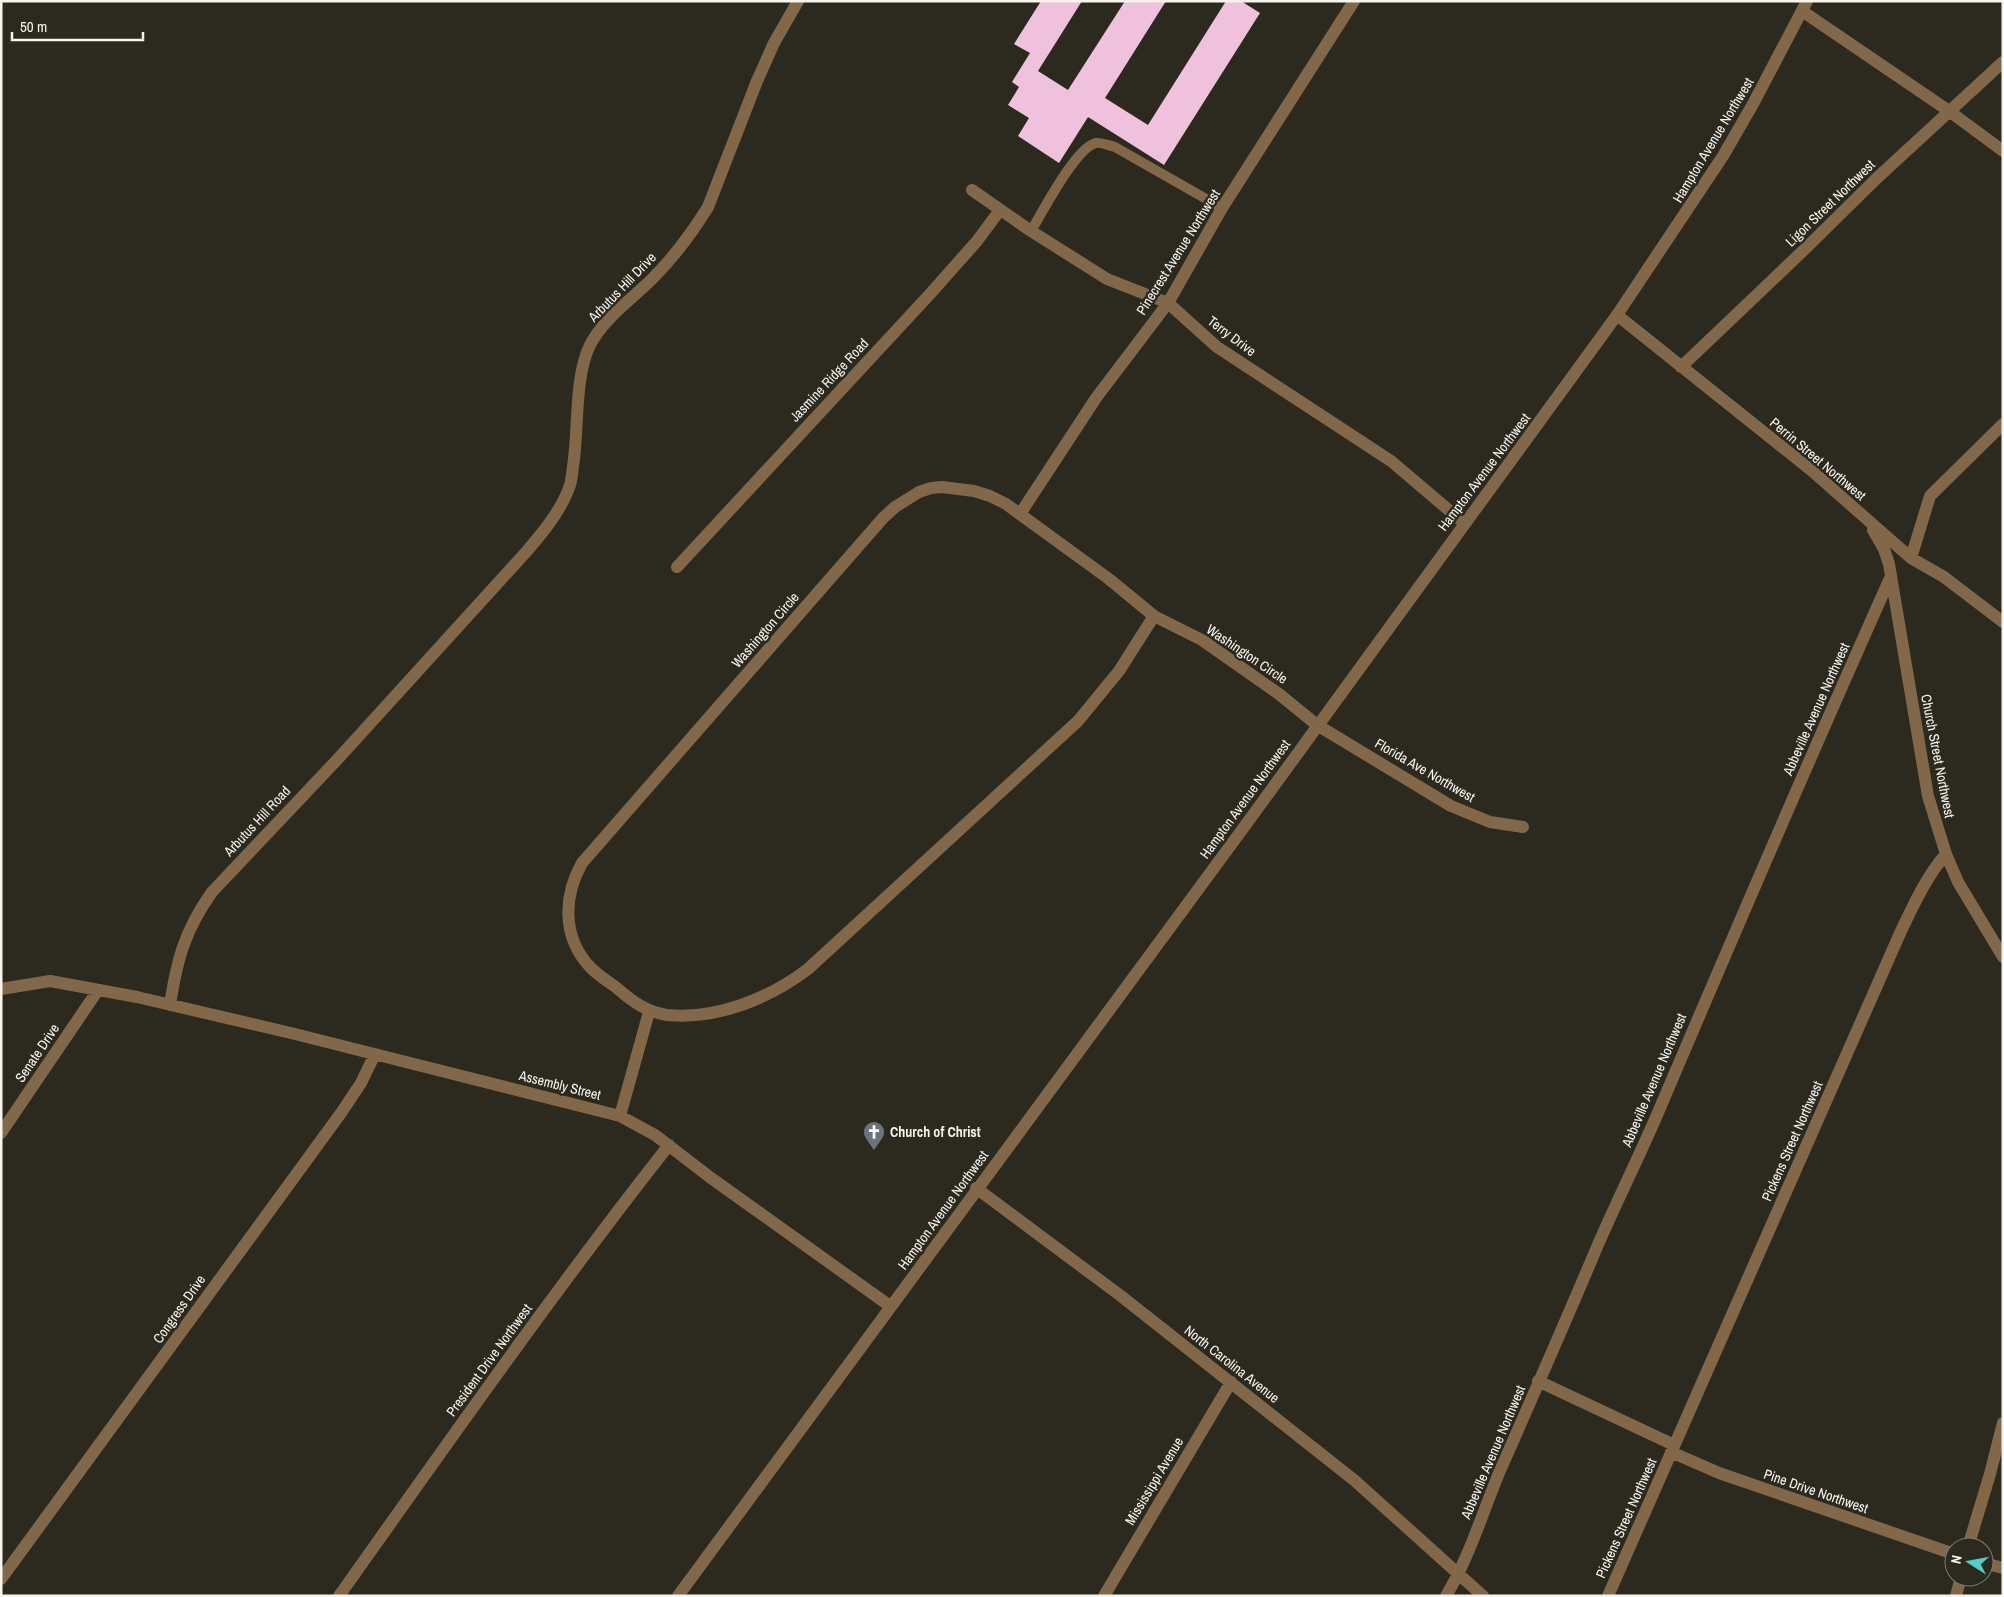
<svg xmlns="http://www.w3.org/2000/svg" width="2004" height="1597" font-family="'Archivo Narrow',sans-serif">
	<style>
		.building { fill: #f0c1dd }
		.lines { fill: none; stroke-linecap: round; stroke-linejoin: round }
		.service { stroke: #826849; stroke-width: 10 }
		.minor { stroke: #826849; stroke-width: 12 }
		.tertiary { stroke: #826849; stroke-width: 12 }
		.labels { text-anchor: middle; stroke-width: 5; stroke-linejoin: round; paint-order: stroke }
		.street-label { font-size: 14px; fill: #f6f4ed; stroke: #2c2a1f }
		.poi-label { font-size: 14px; font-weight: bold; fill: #f6f4ed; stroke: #2c2a1f; text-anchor: start }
	</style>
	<rect width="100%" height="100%" fill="#2c2a1f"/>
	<path class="building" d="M1041 1H1082L1038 71 1068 90 1125 1H1166L1105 98 1148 125 1226 1H1241L1260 13 1164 165 1088 117 1059 163 1018 136 1029 118 1008 105 1019 87 1012 82 1030 53 1014 44Z"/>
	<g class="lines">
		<path class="service" d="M1031 231C1042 213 1076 147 1096 143 1101 142 1110 146 1115 147L1222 208"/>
		<path class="minor" d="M1802 11 1949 111 2003 151
			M972 190 1031 231 1107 279 1168 303 1217 347 1391 461 1464 523
			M1617 315 1811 470 1911 558 1944 577 2003 622
			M1681 367 1807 247 1877 178 2003 62
			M1020 514 1096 398 1168 303 1222 208 1354 1
			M1873 530 1884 549 1889 564 1928 796 1946 854 1958 882 2003 957
			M1911 558 1930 496 2003 424
			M677 567 930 294 977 241 1000 210
			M1154 616 1119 671 1078 721 808 969C770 998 717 1020 667 1015 647 1012 633 1002 618 989 609 982 599 976 591 968 562 938 563 897 582 863L883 518 895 507 919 492 931 488 942 487 974 491 990 496 1006 504 1109 579 1154 616 1202 640 1279 694 1317 725 1451 806 1490 822 1523 827
			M1 989 50 981 137 997 295 1034 620 1116 655 1135 711 1178 890 1306
			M170 1005C177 959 185 930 212 892L335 762 527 551C543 532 560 512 569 488 572 481 572 473 573 466 579 429 574 378 590 345 604 318 631 300 652 279 674 257 692 233 708 207L757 81 774 43 798 1
			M620 1116 649 1012
			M1 1133 98 990
			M976 1188 1121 1296 1354 1480 1483 1596
			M1538 1381 1674 1445
			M1671 1452 1719 1473 1954 1554
			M1968 1547 1990 1474 2003 1423
			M1984 1563 2003 1568
			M1 1579 341 1113 361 1083 375 1054
			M339 1596C447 1444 554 1291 669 1145
			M1104 1596 1231 1382
			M1446 1596C1469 1558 1482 1514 1499 1473 1532 1398 1565 1323 1597 1247 1616 1203 1638 1159 1657 1115 1734 934 1811 755 1891 576
			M1608 1596 1901 931C1914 904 1926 877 1946 854
			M1956 1596 1961 1577"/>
		<path class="tertiary" d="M678 1596 1247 823 1617 315 1723 156 1753 104 1807 1"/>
	</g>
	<defs>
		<g id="church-pin" transform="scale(1.125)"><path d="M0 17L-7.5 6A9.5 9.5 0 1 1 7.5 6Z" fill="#6b7280" stroke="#2c2a1f"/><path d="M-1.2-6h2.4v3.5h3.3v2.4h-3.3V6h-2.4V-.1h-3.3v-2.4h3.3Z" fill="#fff"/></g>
	</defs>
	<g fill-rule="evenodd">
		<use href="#church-pin" x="874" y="1132"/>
	</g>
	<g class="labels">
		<g class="street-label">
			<text transform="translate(1713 140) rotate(-59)" y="5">Hampton Avenue Northwest</text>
			<text transform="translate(1830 203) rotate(-44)" y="5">Ligon Street Northwest</text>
			<text transform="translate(1178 252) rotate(-58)" y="5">Pinecrest Avenue Northwest</text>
			<text transform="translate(622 287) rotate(-46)" y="5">Arbutus Hill Drive</text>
			<text transform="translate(1232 336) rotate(37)" y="5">Terry Drive</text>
			<text transform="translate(829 380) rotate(-47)" y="5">Jasmine Ridge Road</text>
			<text transform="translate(1818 459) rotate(40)" y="5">Perrin Street Northwest</text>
			<text transform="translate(1484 472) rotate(-53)" y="5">Hampton Avenue Northwest</text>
			<text transform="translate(765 630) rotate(-49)" y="5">Washington Circle</text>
			<text transform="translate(1247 654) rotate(34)" y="5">Washington Circle</text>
			<text transform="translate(1816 709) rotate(-66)" y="5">Abbeville Avenue Northwest</text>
			<text transform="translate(1938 756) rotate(79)" y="5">Church Street Northwest</text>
			<text transform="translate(1425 770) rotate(30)" y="5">Florida Ave Northwest</text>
			<text transform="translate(1245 799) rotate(-54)" y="5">Hampton Avenue Northwest</text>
			<text transform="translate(257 821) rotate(-47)" y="5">Arbutus Hill Road</text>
			<text transform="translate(37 1053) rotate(-56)" y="5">Senate Drive</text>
			<text transform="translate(1654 1080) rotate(-67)" y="5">Abbeville Avenue Northwest</text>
			<text transform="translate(560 1085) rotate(14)" y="5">Assembly Street</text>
			<text transform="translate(1792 1141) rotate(-66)" y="5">Pickens Street Northwest</text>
			<text transform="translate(943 1210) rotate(-54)" y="5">Hampton Avenue Northwest</text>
			<text transform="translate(179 1309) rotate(-55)" y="5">Congress Drive</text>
			<text transform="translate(489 1360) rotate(-54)" y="5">President Drive Northwest</text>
			<text transform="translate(1232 1364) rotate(38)" y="5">North Carolina Avenue</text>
			<text transform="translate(1493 1452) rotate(-67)" y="5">Abbeville Avenue Northwest</text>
			<text transform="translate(1154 1481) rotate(-59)" y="5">Mississippi Avenue</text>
			<text transform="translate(1816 1491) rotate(19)" y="5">Pine Drive Northwest</text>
			<text transform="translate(1626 1518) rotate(-66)" y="5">Pickens Street Northwest</text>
		</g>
		<g class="poi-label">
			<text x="890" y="1137">Church of Christ</text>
		</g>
	</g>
	<rect width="2004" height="1597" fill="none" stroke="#f6f4ed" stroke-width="5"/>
	<g transform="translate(1969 1562) rotate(281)"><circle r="24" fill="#2c2a1f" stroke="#7d7b71"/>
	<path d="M0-4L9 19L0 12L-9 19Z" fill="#54cdc7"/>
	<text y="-8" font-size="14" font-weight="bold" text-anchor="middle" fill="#f6f4ed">N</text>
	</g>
	<path d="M12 32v8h131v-8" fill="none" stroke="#f6f4ed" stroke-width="2.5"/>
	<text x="20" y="32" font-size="15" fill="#f6f4ed" stroke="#2c2a1f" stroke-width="4" paint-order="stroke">50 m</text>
</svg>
